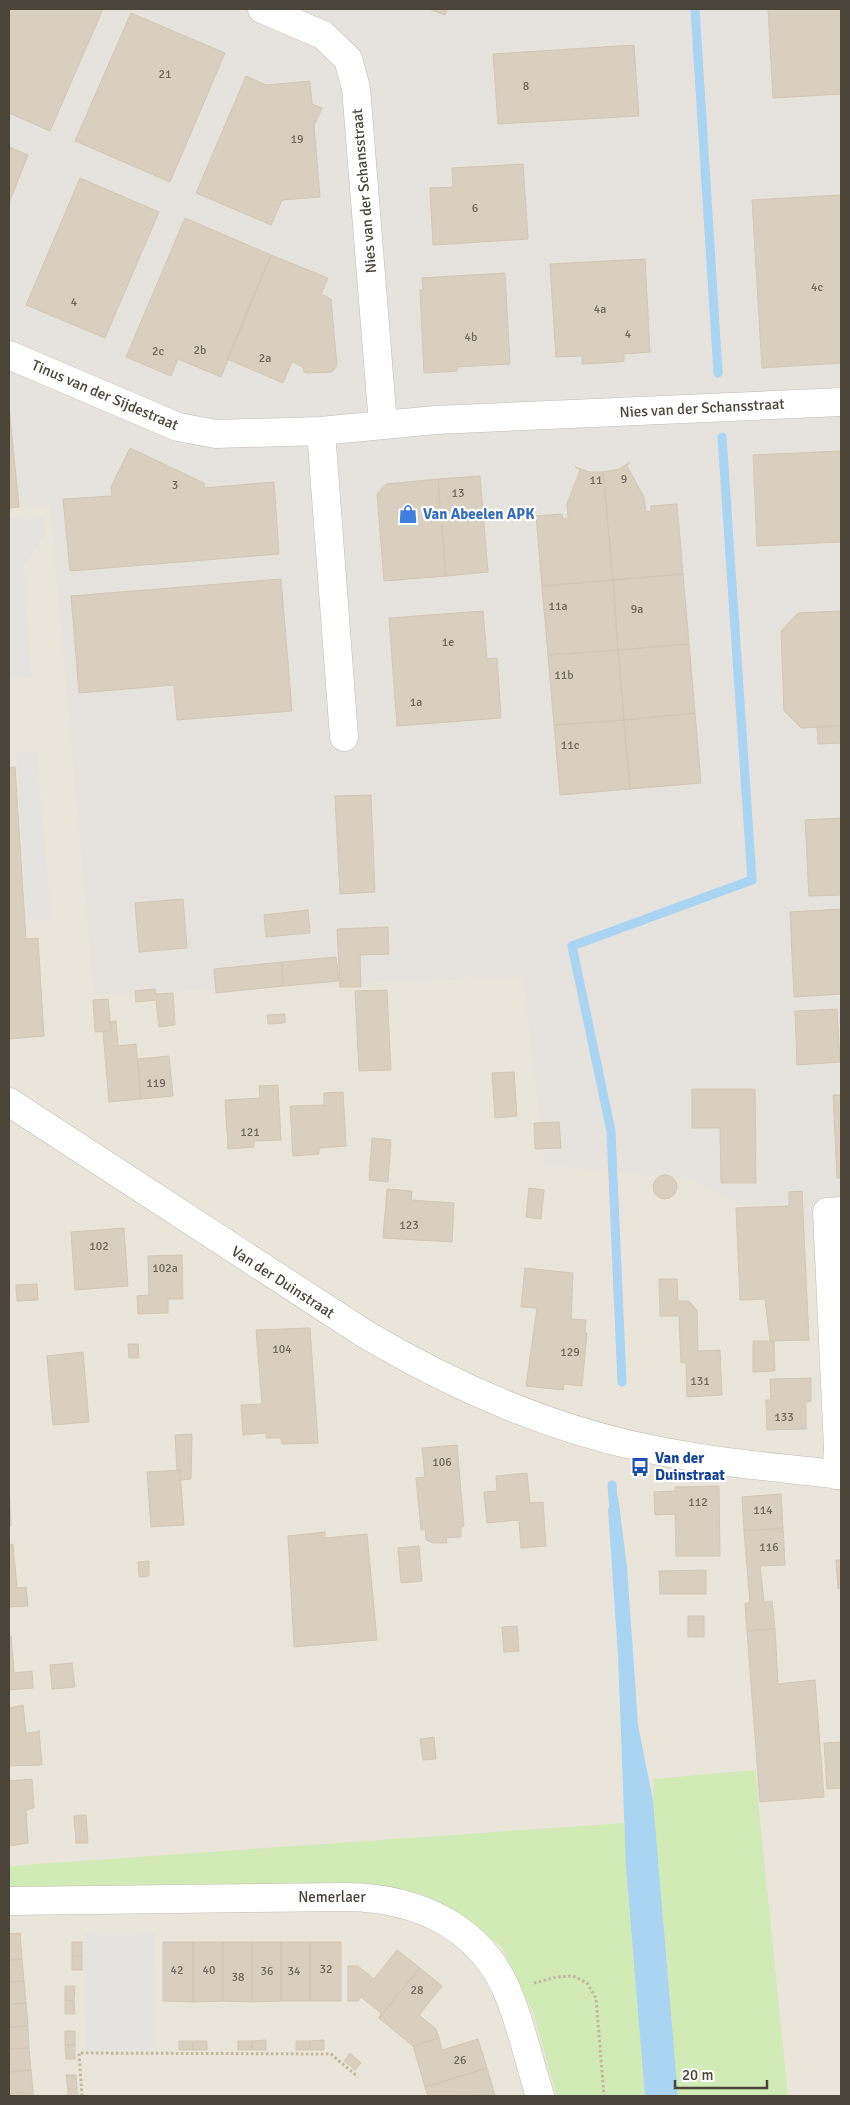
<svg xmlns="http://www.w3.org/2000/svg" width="850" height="2105" font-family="Signika,sans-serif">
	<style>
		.residential { fill: #eae5da }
		.industrial { fill: #e6e2dd }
		.green { fill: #d2eab5 }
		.parking { fill: #e5e3e0 }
		.water { fill: #a9d4f2 }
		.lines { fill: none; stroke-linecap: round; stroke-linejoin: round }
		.stream { stroke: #a9d4f2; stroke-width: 9 }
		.building { fill: #d8cfc1; stroke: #d3c7b4 }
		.minor-casing { stroke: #c2bbae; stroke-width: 29 }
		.path { stroke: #c4b79f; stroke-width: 3; stroke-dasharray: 2.5 2.5; stroke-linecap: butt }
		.minor { stroke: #fff; stroke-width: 28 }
		.labels { text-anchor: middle; stroke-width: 4.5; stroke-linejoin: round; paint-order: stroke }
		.number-label { font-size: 12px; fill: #6e675b }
		.street-label { font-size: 15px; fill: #4b4439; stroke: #fff }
		.shop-label { font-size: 15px; font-weight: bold; fill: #366cbe; stroke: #fff; text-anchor: start }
		.transit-label { font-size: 15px; font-weight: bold; fill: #164399; stroke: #fff; text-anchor: start }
	</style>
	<rect width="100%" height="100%" fill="#f6f3ec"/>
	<path class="residential" d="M9 9H841V2096H9Z"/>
	<path class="industrial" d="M9 9H841V1243L816 1244 693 1180 545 1165 523 977 94 995 50 505 9 507Z"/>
	<path class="green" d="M755 1770 788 2096H678L653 1800 654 1779Z
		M624 1823 647 2096H557L533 2012 501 1946 437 1902 354 1886 9 1890V1866Z"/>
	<path class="parking" d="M44 515 45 534 24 566 31 677 9 679V518Z
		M16 752H37L51 919 27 921Z
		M155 1932 153 2050H85L84 1933Z"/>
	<path class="water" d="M618 1496 627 1567 638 1725 653 1800 678 2096H645L626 1866 618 1655 608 1509Z"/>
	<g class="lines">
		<path class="stream" d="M695 9 718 373
			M622 1382 611 1131 572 946 752 880 722 437
			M612 1485 614 1513"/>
	</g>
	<path class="building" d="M9 9H103L50 131 9 113Z
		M429 9H448L445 15Z
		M768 9H841V94L773 98Z
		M131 13 225 53 170 182 75 141Z
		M634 45 639 116 498 124 493 54Z
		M246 76 266 85 310 81 312 104 322 108 314 126 320 197 282 200 271 225 196 193Z
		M9 147 28 155 9 203Z
		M523 164 528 239 433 245 430 188 453 187 452 168Z
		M80 178 159 212 105 338 26 305Z
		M841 195V363L762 368 752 200Z
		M185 218 271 255 221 377 178 359 171 376 126 357Z
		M271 255 328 278 321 294 331 299 337 366 332 372 308 373 304 372 303 367 292 362 283 383 227 359Z
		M645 259 650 352 624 354V361L618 362 582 364V356L556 357 550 264Z
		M505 273 510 364 457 367V371L424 373 420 290H423L422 278Z
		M9 407 19 507 9 508Z
		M130 448 204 483V488L274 482 279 554 70 571 63 499 112 496 111 487Z
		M841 451V542L757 546 753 455Z
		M630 462 627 466 644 497 646 512 651 511V506L677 504 683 574 613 580 603 472 619 469Z
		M575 467 589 472H603L613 580 542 586 536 516 562 514 563 519 568 518 567 504 580 470Z
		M480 476 488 572 446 576 438 479Z
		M438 479 446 576 384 581 377 494 386 484Z
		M683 574 689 644 618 650 613 580Z
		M281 579 292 711 177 720 174 685 79 693 71 596Z
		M613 580 618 650 548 655 542 586Z
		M483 611 487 659 497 658 501 718 397 726 389 618Z
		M841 611V726L801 728 784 711 781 631 798 613Z
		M689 644 695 713 624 720 618 650Z
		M618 650 624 720 554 725 548 655Z
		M695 713 701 783 630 789 624 720Z
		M624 720 630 789 560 795 554 725Z
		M841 726V743L818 744 817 727Z
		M15 767 26 939 38 938 44 1036 9 1039V768Z
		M371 795 375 892 340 894 335 796Z
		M841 818V895L809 896 805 820Z
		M183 899 187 948 139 952 135 903Z
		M841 909V994L794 997 790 912Z
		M308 910 310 933 266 937 264 915Z
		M388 927 389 954 360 955 361 987H340L337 929Z
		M336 957 339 981 283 986 282 962Z
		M282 962 283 986 216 993 214 969Z
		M155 989 156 994 173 993 175 1025 159 1027 156 1000 136 1002 135 991Z
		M387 990 391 1070 359 1071 355 991Z
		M108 999 111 1031 95 1032 93 1000Z
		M837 1009 840 1062 797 1065 795 1011Z
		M285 1014V1023L268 1024 267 1015Z
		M116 1021 118 1046 136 1044 141 1099 109 1102 103 1032 111 1031 110 1022Z
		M169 1056 173 1096 141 1099 138 1059Z
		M514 1072 517 1116 495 1118 492 1073Z
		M278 1085 281 1140 254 1141V1147L228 1149 225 1100 260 1098 259 1086Z
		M692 1089H755L756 1183H721L720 1128H692Z
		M343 1092 346 1146 319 1148V1154L293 1156 290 1106 324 1105V1093Z
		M833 1095H841V1178H837Z
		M559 1122 561 1148 535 1149 534 1123Z
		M372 1138 391 1140 388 1182 369 1180Z
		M653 1187a12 12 0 1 1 24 0a12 12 0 1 1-24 0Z
		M529 1188 544 1190 541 1219 526 1217Z
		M387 1189 412 1191 411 1200 454 1203 452 1242 383 1238Z
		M802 1191 809 1340 770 1341 765 1299 740 1300 736 1208 789 1206V1192Z
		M124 1228 128 1286 75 1290 71 1232Z
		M182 1255 183 1299H168V1313L138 1314 137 1296 149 1295 148 1256Z
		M525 1268 573 1273 571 1319 586 1320 585 1333H587L582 1386 564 1384 563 1390 526 1386 537 1308 521 1307Z
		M659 1279H677L678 1301H689L697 1310 698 1351 720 1350 722 1395 687 1397 686 1363H681L679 1316H660Z
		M37 1284 38 1300 17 1301 16 1285Z
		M310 1328 318 1443 282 1444 281 1438H266V1433L243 1435 241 1405 262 1404 256 1330Z
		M753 1341H774L775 1371 753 1372Z
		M128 1344H138L139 1358H129Z
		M83 1352 89 1422 53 1425 47 1356Z
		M811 1378V1401L806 1402V1429L767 1430 766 1400H771L770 1379Z
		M192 1434 191 1479 181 1480 180 1470H177L175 1435Z
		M457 1445 464 1526 461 1527V1537L446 1538 447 1543H433L426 1540 425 1529 421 1530 416 1478 425 1477 422 1448Z
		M180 1470 184 1525 151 1527 147 1472Z
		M527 1473 530 1503 543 1502 546 1546 521 1548 519 1520 487 1523 484 1492 497 1491 496 1476Z
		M9 1486 11 1526H9Z
		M719 1486 720 1556H676L675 1514 655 1515 654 1492 675 1491V1487Z
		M781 1494 783 1528 744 1531 742 1497Z
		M783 1528 785 1565 760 1566 764 1602 772 1601 775 1629 747 1631 745 1603H750L744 1531Z
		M325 1532V1538L367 1534 377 1640 294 1647 288 1536Z
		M13 1544 17 1588 26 1587 28 1606 9 1607V1545Z
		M419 1546 422 1581 401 1583 398 1548Z
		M836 1560H841V1589H838Z
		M149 1561V1576L139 1577 138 1562Z
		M706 1570V1594H660L659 1571Z
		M688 1616H704V1637H688Z
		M517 1626 519 1651 504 1652 502 1627Z
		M775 1629 778 1684 815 1680 824 1797 760 1802 747 1631Z
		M9 1636H11L14 1673 32 1671 33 1688 9 1690Z
		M72 1663 75 1687 52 1689 50 1665Z
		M23 1705 26 1733 37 1732 39 1730 42 1765 9 1766V1708Z
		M434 1737 436 1759 423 1760 420 1739Z
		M841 1742V1788L827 1789 824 1743Z
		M32 1779 34 1808 26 1810 28 1843 9 1846V1781Z
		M86 1815 88 1843H76L74 1816Z
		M20 1933 22 1959 9 1960V1934Z
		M72 1942H82V1956H72Z
		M163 1942H193V2002L163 2001Z
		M193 1942H223V2001L193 2002Z
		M223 1942H252V2002L223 2001Z
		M252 1942H281V2001L252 2002Z
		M281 1942H310V2001H281Z
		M310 1942H341V2001H310Z
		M397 1950 420 1968 379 2018 381 2013 361 1997 358 2001H348V1966H358L374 1979Z
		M72 1956H82V1970H72Z
		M22 1959 24 1981 9 1982V1960Z
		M420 1968 442 1986 419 2015 436 2029 439 2038 413 2046 379 2018Z
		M24 1981 26 2003 9 2005V1982Z
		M65 1986H75L74 2001 65 2000Z
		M65 2000 74 2001 75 2014H65Z
		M26 2003 28 2026 9 2027V2005Z
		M28 2026 29 2048 9 2049V2027Z
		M65 2031H75V2045H65Z
		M439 2038 442 2050 478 2039 487 2068 425 2087 413 2046Z
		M266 2040V2050H252V2041Z
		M324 2040V2050H310V2041Z
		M179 2041H193V2050H179Z
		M193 2041H207V2050H193Z
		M238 2041H252V2050H238Z
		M296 2041H310V2050H296Z
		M65 2045H75V2059H66Z
		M29 2048 31 2070 9 2072V2049Z
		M350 2053 361 2063 355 2070 344 2061Z
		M487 2068 495 2095 428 2096 425 2087Z
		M31 2070 33 2092 9 2094V2072Z
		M66 2075H76L77 2089H68Z
		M68 2089H77L78 2096H68Z
		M33 2092V2096H9V2094Z"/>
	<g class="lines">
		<g class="minor-casing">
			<path id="minor" d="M9 355 178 427 216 434 321 431 383 425 356 88 348 59 323 35 262 9
				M383 425 436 420 841 402
				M321 431 344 737
				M9 1102 365 1334C453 1386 545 1427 645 1448 710 1462 776 1467 841 1475
				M836 1475 838 1448 827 1212 841 1211
				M9 1901 347 1897C418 1898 483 1927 510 1998 522 2029 530 2064 540 2096"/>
		</g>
		<path class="path" d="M534 1983 557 1977 573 1976 587 1983 596 1998 604 2096
			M82 2096 79 2053 331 2054 358 2077"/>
		<use href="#minor" class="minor"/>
	</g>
	<defs>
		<g id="shop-bare" transform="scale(1.5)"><path d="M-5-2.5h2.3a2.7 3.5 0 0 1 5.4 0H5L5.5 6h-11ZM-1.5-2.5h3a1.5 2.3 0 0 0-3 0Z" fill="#3f7fe0" stroke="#fff" stroke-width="2.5" paint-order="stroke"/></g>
		<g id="bus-bare" transform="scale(1.5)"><path d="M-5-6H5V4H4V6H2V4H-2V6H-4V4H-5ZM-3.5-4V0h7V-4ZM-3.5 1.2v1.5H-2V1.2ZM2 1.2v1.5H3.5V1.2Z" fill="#1a4fb4" stroke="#fff" stroke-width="2.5" paint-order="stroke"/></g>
	</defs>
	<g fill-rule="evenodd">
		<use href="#shop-bare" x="408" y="514"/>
		<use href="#bus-bare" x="640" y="1467"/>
	</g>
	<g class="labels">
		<g class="number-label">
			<text x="165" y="78">21</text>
			<text x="526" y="90">8</text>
			<text x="297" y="143">19</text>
			<text x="475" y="212">6</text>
			<text x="817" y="291">4c</text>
			<text x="74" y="306">4</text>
			<text x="600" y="313">4a</text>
			<text x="628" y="338">4</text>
			<text x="471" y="341">4b</text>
			<text x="200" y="354">2b</text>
			<text x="158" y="355">2c</text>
			<text x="265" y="362">2a</text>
			<text x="624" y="483">9</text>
			<text x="596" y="484">11</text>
			<text x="175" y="489">3</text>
			<text x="458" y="497">13</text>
			<text x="558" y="610">11a</text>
			<text x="637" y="613">9a</text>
			<text x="448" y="646">1e</text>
			<text x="564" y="679">11b</text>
			<text x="416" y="706">1a</text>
			<text x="570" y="749">11c</text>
			<text x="156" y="1087">119</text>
			<text x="250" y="1136">121</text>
			<text x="409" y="1229">123</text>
			<text x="99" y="1250">102</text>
			<text x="165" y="1272">102a</text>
			<text x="282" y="1353">104</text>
			<text x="570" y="1356">129</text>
			<text x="700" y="1385">131</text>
			<text x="784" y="1421">133</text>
			<text x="442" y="1466">106</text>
			<text x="698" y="1506">112</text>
			<text x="763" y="1514">114</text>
			<text x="769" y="1551">116</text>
			<text x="326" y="1973">32</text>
			<text x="177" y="1974">42</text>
			<text x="209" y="1974">40</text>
			<text x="267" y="1975">36</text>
			<text x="294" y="1975">34</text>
			<text x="238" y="1981">38</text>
			<text x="417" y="1994">28</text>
			<text x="460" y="2064">26</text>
		</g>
		<g class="street-label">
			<text transform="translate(364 191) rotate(-95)" y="5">Nies van der Schansstraat</text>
			<text transform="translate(105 395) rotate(23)" y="5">Tinus van der Sijdestraat</text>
			<text transform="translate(702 408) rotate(-3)" y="5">Nies van der Schansstraat</text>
			<text transform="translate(283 1282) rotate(33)" y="5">Van der Duinstraat</text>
			<text x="332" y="1902">Nemerlaer</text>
		</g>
		<g class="shop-label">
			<text x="423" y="519">Van Abeelen APK</text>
		</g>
		<g class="transit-label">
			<text x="655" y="1463">Van der<tspan x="655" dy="17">Duinstraat</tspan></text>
		</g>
	</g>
	<rect width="850" height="2105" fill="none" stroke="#4b4439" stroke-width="20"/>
	<path d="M675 2080v8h92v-8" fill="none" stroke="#4b4439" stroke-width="2.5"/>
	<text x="682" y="2080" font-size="15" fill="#4b4439" stroke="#ffffff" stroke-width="4" paint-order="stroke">20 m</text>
</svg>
